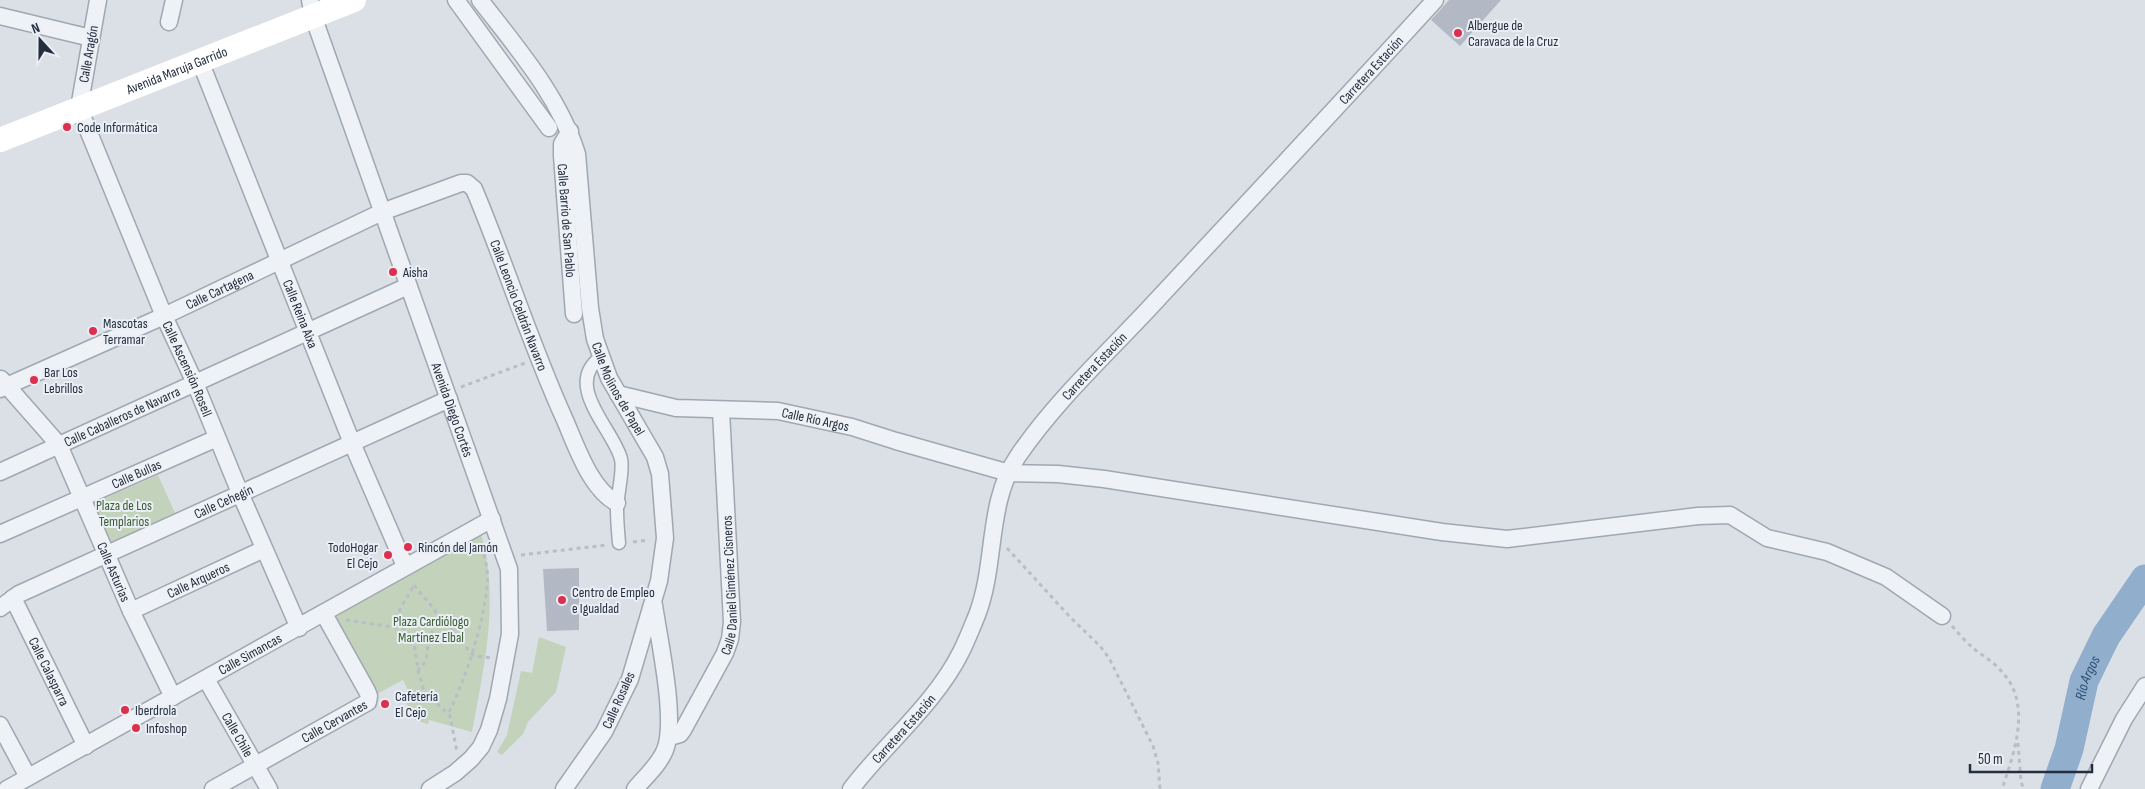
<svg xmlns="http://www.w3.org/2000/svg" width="2145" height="789" font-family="'Sofia Sans Condensed',sans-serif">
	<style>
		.green { fill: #c2d2bb }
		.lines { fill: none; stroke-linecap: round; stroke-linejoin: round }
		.river { stroke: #91afcc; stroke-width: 29 }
		.building { fill: #b2b9c5 }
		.pedestrian-casing { stroke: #a0a7b1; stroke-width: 15 }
		.minor-casing { stroke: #a0a7b1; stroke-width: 19 }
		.path { stroke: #b9bec6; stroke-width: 3; stroke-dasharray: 4 4; stroke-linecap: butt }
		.pedestrian { stroke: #eef1f5; stroke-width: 12 }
		.minor { stroke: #eef1f5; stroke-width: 16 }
		.secondary { stroke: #fff; stroke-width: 24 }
		.poi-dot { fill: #dc304f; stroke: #eaeff5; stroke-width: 2 }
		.labels { text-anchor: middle; stroke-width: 4; stroke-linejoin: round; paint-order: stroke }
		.poi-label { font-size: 14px; fill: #242e3f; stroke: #eaeff5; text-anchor: start }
		.street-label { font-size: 14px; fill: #242e3f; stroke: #eaeff5 }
		.park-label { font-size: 14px; fill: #395c2f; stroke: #eaeff5 }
		.water-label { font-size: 15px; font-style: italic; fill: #2a4e77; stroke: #eaeff5 }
	</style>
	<rect width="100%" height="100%" fill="#dbe0e7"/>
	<path class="green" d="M158 475 175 513 110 544 92 504Z
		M481 534C500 601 484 665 472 732L429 720 428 724 415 720 402 694 408 690 403 680 377 694 334 617Z
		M539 637 566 647 556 692 528 722 523 734 502 755 497 752 507 735 521 671 532 673Z"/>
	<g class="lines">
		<path class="river" id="s1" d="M2055 789 2069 749 2084 681 2106 636 2145 579"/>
	</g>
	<path class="building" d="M1449 0H1501L1460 46 1431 20Z
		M579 568V630L547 631 543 569Z"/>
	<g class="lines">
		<g class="pedestrian-casing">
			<path id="pedestrian" d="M601 357C562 385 614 430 621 459 624 471 617 495 617 509 617 520 618 532 619 543"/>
		</g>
		<g class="minor-casing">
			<g id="minor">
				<path id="s2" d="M98 0 79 108 164 316 195 383 240 493 299 628"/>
				<path id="s3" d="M310 0 313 16 509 569 510 634 498 699 489 730 481 747 471 759 455 773 430 789"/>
				<path d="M456 0 549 128"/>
				<path id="s4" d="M480 0C517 48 559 96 577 154L590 308 595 339 609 378 655 457 660 474 665 538 659 581 630 679 604 732 564 789"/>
				<path d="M0 16 91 38"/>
				<path d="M169 22 174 0"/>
				<path id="s5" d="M200 61 352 443 405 566"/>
				<path id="s6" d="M570 131 562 144V156L574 314"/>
				<path id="s7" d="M1 379 59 445 131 611 173 697"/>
				<path id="s8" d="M0 389 164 316 382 212 461 183H467L474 189C506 265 530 343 564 418 576 445 590 489 617 503"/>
				<path id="s9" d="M618 394 676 408 778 411 852 427 896 441 1009 473 1058 474 1104 479 1442 532 1507 539 1698 516 1730 515 1767 538 1827 552 1886 577 1942 616"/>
				<path id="s10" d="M0 472 408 286"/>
				<path id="s11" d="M0 534 217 438"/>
				<path id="s12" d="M13 598 86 746"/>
				<path id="s13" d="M0 608 19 594 449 399"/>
				<path id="s14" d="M131 611 264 549"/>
				<path id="s15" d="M206 679 269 789"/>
				<path d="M0 725 28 777"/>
				<path id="s16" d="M669 731 673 736 680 734 683 730 725 653 730 639 732 622 721 411"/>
				<path id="s17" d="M7 789 492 519"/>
				<path id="s18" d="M213 789 368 702 369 696 367 691 324 614"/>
				<path d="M635 789C645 777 659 765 665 750 677 720 659 640 654 605"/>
				<path id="s19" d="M851 789C886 743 935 704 961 652 967 640 972 627 977 615 997 563 986 503 1018 456 1057 399 1109 352 1155 302 1249 201 1343 101 1435 0"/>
				<path d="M2089 789 2124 719 2145 686"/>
			</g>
		</g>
		<path class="path" d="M461 387 525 363
			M633 542 649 540
			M1007 548 1069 616 1100 646 1109 658 1153 746 1158 763 1160 789
			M521 555 607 545
			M414 585C423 598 432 603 439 618 435 626 431 633 429 641 426 653 429 661 418 670
			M439 618 462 639 469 652 475 656 491 658
			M346 620 406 629 414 643 418 670 424 691 450 716 457 752
			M1952 626C1959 634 1966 642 1973 648 1983 656 1995 663 2003 673 2032 705 2014 753 2002 789
			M395 627C396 609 408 599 414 584
			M449 712C466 678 483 625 487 587 489 573 485 559 482 545
			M2018 743 2021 782 2024 789"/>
		<use href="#pedestrian" class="pedestrian"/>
		<use href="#minor" class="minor"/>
		<path class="secondary" id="s20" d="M0 140 354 0"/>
	</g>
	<g class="poi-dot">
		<circle cx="1458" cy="33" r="5"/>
		<circle cx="67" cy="127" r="5"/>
		<circle cx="393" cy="272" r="5"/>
		<circle cx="93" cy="331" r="5"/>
		<circle cx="34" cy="380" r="5"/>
		<circle cx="408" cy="547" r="5"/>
		<circle cx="388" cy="555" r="5"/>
		<circle cx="562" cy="600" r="5"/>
		<circle cx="385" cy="704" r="5"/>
		<circle cx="125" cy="710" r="5"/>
		<circle cx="136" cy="728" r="5"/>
	</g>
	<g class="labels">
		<g class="poi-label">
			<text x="1468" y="30">Albergue de<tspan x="1468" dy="16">Caravaca de la Cruz</tspan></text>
			<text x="77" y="132">Code Informática</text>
			<text x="403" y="277">Aisha</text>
			<text x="103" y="328">Mascotas<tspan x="103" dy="16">Terramar</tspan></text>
			<text x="44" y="377">Bar Los<tspan x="44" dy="16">Lebrillos</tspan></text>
			<text x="378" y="552" text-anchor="end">TodoHogar<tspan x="378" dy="16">El Cejo</tspan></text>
			<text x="418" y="552">Rincón del Jamón</text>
			<text x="572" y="597">Centro de Empleo<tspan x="572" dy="16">e Igualdad</tspan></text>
			<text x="395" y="701">Cafetería<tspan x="395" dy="16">El Cejo</tspan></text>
			<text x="135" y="715">Iberdrola</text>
			<text x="146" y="733">Infoshop</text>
		</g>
		<g class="street-label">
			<text transform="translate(88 54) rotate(-80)" y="5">Calle Aragón</text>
			<text dy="5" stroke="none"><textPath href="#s20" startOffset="190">Avenida Maruja Garrido</textPath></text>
			<text dy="5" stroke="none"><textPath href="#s19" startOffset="905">Carretera Estación</textPath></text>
			<text dy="5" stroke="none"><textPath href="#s6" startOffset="92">Calle Barrio de San Pablo</textPath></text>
			<text dy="5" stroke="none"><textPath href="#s8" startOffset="241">Calle Cartagena</textPath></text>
			<text dy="5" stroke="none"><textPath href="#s8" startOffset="645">Calle Leoncio Celdrán Navarro</textPath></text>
			<text dy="5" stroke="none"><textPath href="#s5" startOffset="272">Calle Reina Aixa</textPath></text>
			<text dy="5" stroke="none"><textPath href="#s19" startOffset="500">Carretera Estación</textPath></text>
			<text dy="5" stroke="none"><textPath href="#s2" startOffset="392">Calle Ascensión Rosell</textPath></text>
			<text dy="5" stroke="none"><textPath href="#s4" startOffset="424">Calle Molinos de Papel</textPath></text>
			<text dy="5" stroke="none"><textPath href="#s3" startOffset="434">Avenida Diego Cortés</textPath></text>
			<text dy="5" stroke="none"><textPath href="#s10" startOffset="134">Calle Caballeros de Navarra</textPath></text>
			<text dy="5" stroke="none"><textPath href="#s9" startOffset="200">Calle Río Argos</textPath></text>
			<text dy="5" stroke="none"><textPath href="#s11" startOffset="149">Calle Bullas</textPath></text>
			<text dy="5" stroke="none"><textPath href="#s13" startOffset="248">Calle Cehegín</textPath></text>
			<text dy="5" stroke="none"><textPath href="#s7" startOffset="226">Calle Asturias</textPath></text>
			<text dy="5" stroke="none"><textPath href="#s14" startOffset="74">Calle Arqueros</textPath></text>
			<text dy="5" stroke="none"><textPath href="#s16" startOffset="175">Calle Daniel Giménez Cisneros</textPath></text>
			<text dy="5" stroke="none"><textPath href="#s17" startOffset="278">Calle Simancas</textPath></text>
			<text dy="5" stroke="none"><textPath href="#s12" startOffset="82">Calle Calasparra</textPath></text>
			<text transform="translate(618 700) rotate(-66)" y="5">Calle Rosales</text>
			<text dy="5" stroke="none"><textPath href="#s18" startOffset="139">Calle Cervantes</textPath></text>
			<text dy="5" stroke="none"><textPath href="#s19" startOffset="80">Carretera Estación</textPath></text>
			<text dy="5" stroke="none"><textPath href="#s15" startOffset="64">Calle Chile</textPath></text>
		</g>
		<g class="park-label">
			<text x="124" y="510">Plaza de Los<tspan x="124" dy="16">Templarios</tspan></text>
			<text x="431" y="626">Plaza Cardiólogo<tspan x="431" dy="16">Martínez Elbal</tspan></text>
		</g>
		<g class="water-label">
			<text dy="5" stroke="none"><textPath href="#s1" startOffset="116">Río Argos</textPath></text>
		</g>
	</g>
	<g transform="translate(40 40) rotate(339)" stroke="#eaeff5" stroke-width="4" paint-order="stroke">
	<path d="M0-4L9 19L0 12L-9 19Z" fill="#242e3f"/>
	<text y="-8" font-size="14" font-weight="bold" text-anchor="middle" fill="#242e3f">N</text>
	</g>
	<path d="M1970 764v8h122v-8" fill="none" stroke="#242e3f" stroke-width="2.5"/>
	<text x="1978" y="764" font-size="15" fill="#242e3f" stroke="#eaeff5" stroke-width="4" paint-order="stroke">50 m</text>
</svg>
